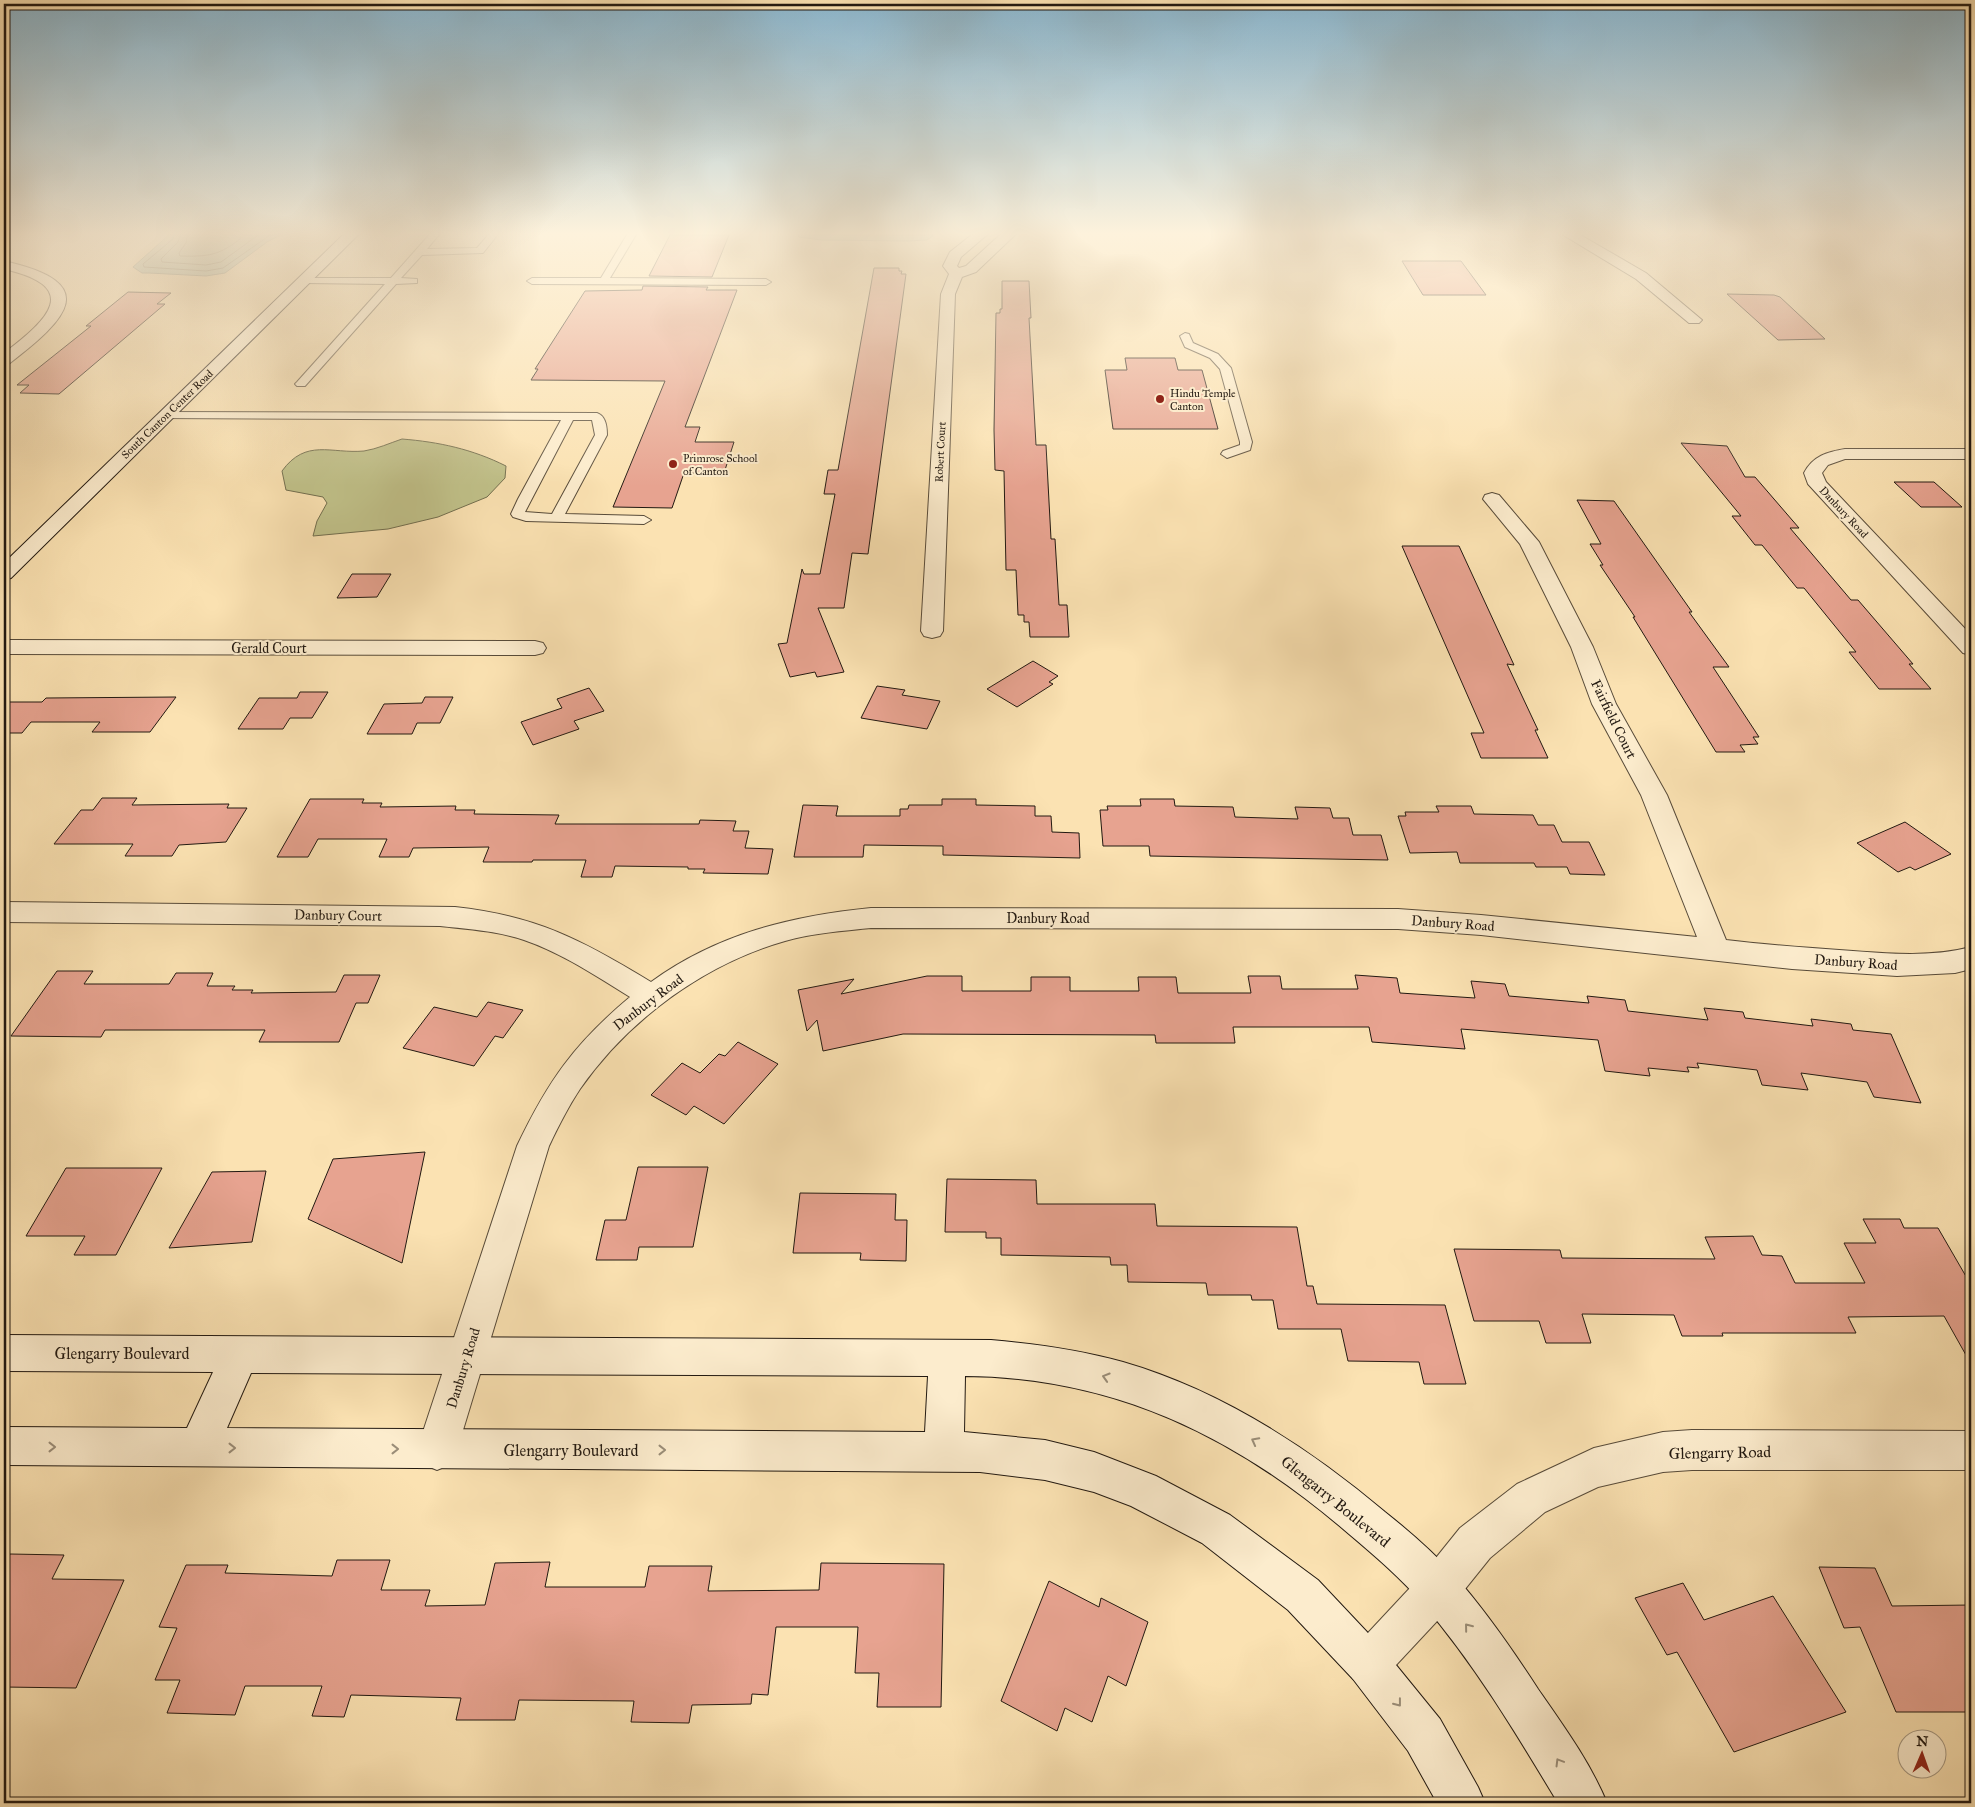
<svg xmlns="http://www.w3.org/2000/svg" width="1975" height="1807" font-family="'IM FELL Great Primer',serif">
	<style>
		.green { fill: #c1c28a; stroke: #726e4e }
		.water { fill: #9fbdae; stroke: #6d7b6f }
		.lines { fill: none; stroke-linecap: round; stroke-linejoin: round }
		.shore { stroke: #606b60; stroke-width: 1 }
		.building { fill: #e7a390; stroke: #221911 }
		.lane-casing { stroke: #584b39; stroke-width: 2 }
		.street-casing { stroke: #584b39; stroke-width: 2 }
		.secondary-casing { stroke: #221911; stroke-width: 2 }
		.lane { fill: #fceccd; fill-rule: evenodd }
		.street { fill: #fceccd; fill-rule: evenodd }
		.secondary { fill: #fceccd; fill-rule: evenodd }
		.oneway { stroke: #9a8d78 }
		.poi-dot { fill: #8f2418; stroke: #fceccd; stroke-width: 2 }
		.labels { text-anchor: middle; stroke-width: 4; stroke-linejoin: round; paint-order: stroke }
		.far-poi-label { font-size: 11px; fill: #221911; stroke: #fceccd; text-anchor: start }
		.far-street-label { font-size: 11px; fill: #221911; stroke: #fceccd }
		.street-label { font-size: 14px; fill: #221911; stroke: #fceccd }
		.near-street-label { font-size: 16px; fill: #221911; stroke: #fceccd }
	</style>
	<rect width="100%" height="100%" fill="#fbe2b2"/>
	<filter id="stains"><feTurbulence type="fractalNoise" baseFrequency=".004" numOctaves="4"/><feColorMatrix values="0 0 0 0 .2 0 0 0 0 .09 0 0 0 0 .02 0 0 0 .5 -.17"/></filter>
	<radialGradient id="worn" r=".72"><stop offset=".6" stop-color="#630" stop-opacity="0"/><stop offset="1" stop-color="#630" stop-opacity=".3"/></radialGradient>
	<path class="green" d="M402 439C439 442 472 449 506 466L505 478 487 497 438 517 388 529 313 536 317 521 327 503 323 497 286 490 282 471C306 438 331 454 364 451 377 449 390 443 402 439Z"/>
	<path class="water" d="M171 233H284L267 242 225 273 206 276 149 273H142L133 267Z
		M798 233H937L927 240 907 241 821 240 799 237Z"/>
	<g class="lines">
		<path class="shore" d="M174 233 173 239 143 264 144 267 206 271 223 268 273 233
			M181 233 178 242 161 259 162 262 206 265 221 262 261 233
			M188 233 186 243 179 253 180 256C214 257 221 254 248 233
			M807 233 869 236 925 235 928 233"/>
	</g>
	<path class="building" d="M670 235H729L712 277 649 276Z
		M1402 261H1461L1486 295H1423Z
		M874 268H899V271H902L901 274H906L868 554 852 553 844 608H818L844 672 817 677 815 672 790 677 778 644 787 643 802 569 804 574H820L835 494H824L828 470H838Z
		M1002 281H1029L1031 318H1029L1036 445H1046L1051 539H1055L1059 605H1067L1069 637H1030L1029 622H1024V615H1018L1016 570H1006L1004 471 995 470 994 430 996 313H1000V309H1002Z
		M643 286 708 287 706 290H737L685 427H700L695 442H734L724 473H684L672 508 613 507 665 381 531 380 538 369H535L585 291 642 290Z
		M128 292 171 293 157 304H165L59 394 20 393 29 385H17L91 326H86Z
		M1727 294 1774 295 1780 297 1825 339 1778 340Z
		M1125 358H1175L1178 370H1202L1218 429H1113L1105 370H1127Z
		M1681 443 1727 446 1745 477H1755L1799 528H1790L1851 600H1858L1913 664H1909L1931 689H1879L1849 652H1856L1804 588H1797L1762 545H1755L1732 516H1741Z
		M1894 482H1934L1962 507H1921Z
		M1577 500 1614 501 1692 612H1689L1729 667H1713L1759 737H1753L1758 744 1740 745 1745 752H1716L1633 617H1635L1600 565H1603L1590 544H1601Z
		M1402 546H1459L1514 665 1507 664 1538 730H1535L1548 758H1481L1471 733H1484Z
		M352 574H391L377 597 337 598Z
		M1033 661 1058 676 1049 682 1053 684 1017 707 987 689Z
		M877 686 905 690 902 695 940 701 927 729 861 718Z
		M589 688 604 711 574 721 579 729 533 745 521 722 562 708 557 699Z
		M300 692H328L312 718H290L283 729H238L259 698H297Z
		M176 697 150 732H92L100 722H31L22 733H4V702H42L46 698Z
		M425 697H453L440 723H417L412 734H367L384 704 422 703Z
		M102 798H137L132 805 229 804 227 808H247L226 842 179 845 172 856H125L133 844H54L81 810H93Z
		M310 799H364L362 803H382L380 807 456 806 455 810H475L474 814 559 815 555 824H699L700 820 736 821 733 831H749L745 848 773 849 768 874 703 873 705 869H688V867L615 866 612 877H581L586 860H533L532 862H483L489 847 413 848 409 857H379L387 839H318L308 857H277Z
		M942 799H976V805L1035 806V816H1051L1052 832 1079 833 1080 858 943 855V846L864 845 863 857H794L803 805 838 806 836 816H900V809H908L909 805H942Z
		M1140 799H1174L1175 806 1233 807 1235 817 1298 819 1295 807 1330 808 1333 818H1349L1353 835H1381L1388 860 1150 856 1149 846H1103L1100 810H1108L1107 806H1141Z
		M1436 806H1471L1474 814 1533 815 1538 825H1554L1562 842H1589L1605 875 1570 874 1567 867H1536L1534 863H1460L1457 852 1410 853 1398 816H1406L1405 812H1439Z
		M1905 822 1951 854 1915 870 1910 867 1898 872 1857 843Z
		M57 971H93L84 984H169L176 973H213L207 986H235L232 990H253L251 993 336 992 344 975H380L368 1003H356L339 1042H259L265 1030H105L101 1037 11 1036Z
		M1355 975 1397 978 1400 993 1475 998 1471 981 1505 984 1509 996 1589 1003 1587 996 1625 1000 1628 1011 1708 1020 1704 1008 1743 1012 1745 1018 1813 1026 1811 1019 1851 1024 1853 1030 1891 1034 1921 1103 1874 1097 1867 1082 1801 1073 1808 1090 1762 1085 1757 1070 1697 1063 1699 1068 1687 1067 1689 1072 1648 1068 1650 1076 1605 1071 1598 1040 1461 1029 1465 1049 1372 1042 1369 1027H1233L1235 1043H1156L1155 1035 903 1034 823 1051 817 1020 807 1031 798 990 854 979 841 994 927 976H962V991H1031V977H1070V991H1139L1138 977H1176L1178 993H1251L1248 976H1280L1282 989H1358Z
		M488 1002 523 1010 503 1038 495 1036 474 1066 403 1048 434 1007 477 1017Z
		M738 1042 778 1064 724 1124 694 1106 686 1115 651 1095 682 1063 700 1073 719 1054 725 1056Z
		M425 1152 402 1263 308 1219 333 1159Z
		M638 1167H708L693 1247H639L637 1260H596L605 1220H626Z
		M66 1168H162L116 1255H74L85 1236H26Z
		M266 1171 252 1242 169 1248 212 1172Z
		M947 1179 1036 1180 1037 1204H1155L1157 1226 1297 1227 1307 1286H1313L1317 1304 1445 1305 1466 1384H1424L1419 1362 1348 1361 1341 1329H1278L1273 1300H1252L1251 1295H1208L1206 1283 1128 1282 1127 1265H1111L1110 1257 1001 1255V1238H986V1232H945Z
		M800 1193 896 1194 895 1220H907L906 1261 860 1260 861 1253H793Z
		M1863 1219H1900L1904 1228H1938L1971 1285V1364L1944 1316 1848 1317 1856 1333H1722L1723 1336H1682L1674 1315 1582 1314 1591 1343H1546L1539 1321H1474L1454 1249 1560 1250 1562 1258 1715 1259 1705 1237 1753 1236 1762 1255 1782 1256 1795 1283H1865L1844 1243H1876Z
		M10 1554 64 1555 52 1579 124 1580 76 1688 4 1687V1567Z
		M337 1560H390L381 1590H430L425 1606 485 1605 495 1563 550 1562 545 1587H645L649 1566H712L708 1591 819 1590 821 1563 944 1564 941 1707H877L879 1673H855L858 1627H776L768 1695 752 1694 751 1704 692 1705 689 1723 631 1722 634 1701 519 1700 515 1720H456L461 1698 351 1695 344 1717 312 1716 322 1686H245L235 1715 167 1713 180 1680H155L177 1628 159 1627 186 1565H228L225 1573 332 1576Z
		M1819 1567 1875 1568 1892 1606 1971 1605V1712H1896L1860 1627 1844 1628Z
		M1049 1581 1099 1607 1101 1598 1148 1622 1126 1686 1108 1676 1092 1722 1065 1708 1057 1731 1001 1701Z
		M1683 1583 1704 1620 1773 1596 1846 1712 1734 1752 1677 1652 1667 1655 1635 1598Z"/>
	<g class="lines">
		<g class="lane-casing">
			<path id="lane" d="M431 233H440L427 249 477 248 490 233H499L483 253 422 255 401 278 417 279V283L396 284 305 386H297L295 384 297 382 385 284 304 283 301 282V278H391Z
				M628 233H637L610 278 766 279 771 282 766 285 532 284 527 281 532 278H601Z
				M1185 333 1189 334 1193 343 1218 354 1231 368 1252 442 1250 450 1227 458 1221 454 1223 451 1240 445V442L1220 369 1210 358 1185 347 1180 336Z
				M164 412 597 413C606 416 607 427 607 435L565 514 644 516 651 520 644 524 526 521 513 517 511 514 518 499 561 420 160 418 158 416ZM573 420H592L595 435 552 514 525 512Z"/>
		</g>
		<g class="street-casing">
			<path id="street" d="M974 233H989L961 257 957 266 959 268 966 266 1002 233H1017L976 272 962 277 955 294 943 631 940 636 932 638 924 636 921 631 941 294 949 274 943 266 950 252Z
				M1560 233H1577L1646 273 1702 320 1699 323H1689L1636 279Z
				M4 261C103 283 67 319 10 363L4 365V353C48 320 83 287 4 269Z
				M1845 449H1971V459H1845L1828 465 1822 473 1826 482 1971 635V655L1963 653 1808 484 1804 473C1813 456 1827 452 1845 449Z
				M1492 493 1499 495 1539 542 1593 647 1616 704 1667 795 1726 940C1768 945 1810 948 1853 951 1892 954 1933 957 1971 947V969L1955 973 1897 976 1792 969 1481 935 1398 929 871 928C842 931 813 933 785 941 704 964 628 1020 580 1089 568 1107 558 1127 549 1146L457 1450 451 1464 437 1470 423 1464 417 1450 517 1146C548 1081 574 1044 630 997 596 976 562 953 524 940 497 931 468 929 440 926L4 922V902L455 907C537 916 582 940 651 982 717 934 791 916 871 908L1398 909 1481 915 1697 937 1641 795 1592 704 1571 647 1520 544 1483 499 1485 495Z
				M4 640 535 641 543 643 546 648 543 653 535 655 4 654Z
				M1692 1430 1971 1431V1470H1692L1663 1472 1598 1487 1545 1512 1490 1558 1453 1604 1383 1679 1368 1686 1353 1679 1346 1664 1353 1649 1423 1574 1460 1528 1517 1484 1594 1448 1663 1432Z"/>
		</g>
		<g class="secondary-casing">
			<path id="secondary" d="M345 233H360L11 578 4 580V563Z
				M4 1335 991 1340C1036 1344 1080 1350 1123 1362 1220 1390 1308 1447 1385 1512 1409 1531 1433 1552 1454 1575 1485 1610 1512 1649 1538 1689 1563 1725 1590 1762 1607 1803H1558C1517 1735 1476 1666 1424 1605 1402 1579 1375 1556 1349 1534 1237 1437 1115 1377 965 1376L964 1432 1045 1440 1094 1452 1156 1476 1230 1515 1318 1580 1383 1649 1440 1719 1478 1787 1485 1803H1437L1408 1751 1353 1679 1288 1610 1202 1543 1131 1506 1094 1492 1045 1480 980 1472 4 1465V1427L187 1428 213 1372 4 1371ZM251 1373 928 1376 925 1432 227 1428Z"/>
		</g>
		<use href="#lane" class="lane"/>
		<use href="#street" class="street"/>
		<use href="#secondary" class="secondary"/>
	</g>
	<defs><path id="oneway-chevron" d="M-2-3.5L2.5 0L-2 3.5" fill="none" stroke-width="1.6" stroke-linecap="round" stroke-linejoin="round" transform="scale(1.25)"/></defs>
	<g class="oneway">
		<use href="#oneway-chevron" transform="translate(1106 1377) rotate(-163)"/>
		<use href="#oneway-chevron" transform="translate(1255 1441) rotate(-152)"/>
		<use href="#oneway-chevron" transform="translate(52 1447)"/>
		<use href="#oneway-chevron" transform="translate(232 1448)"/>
		<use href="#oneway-chevron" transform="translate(395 1449)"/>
		<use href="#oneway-chevron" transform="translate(662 1450)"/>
		<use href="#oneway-chevron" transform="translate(1468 1627) rotate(-129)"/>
		<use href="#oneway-chevron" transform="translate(1398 1703) rotate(52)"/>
		<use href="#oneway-chevron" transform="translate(1559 1762) rotate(-121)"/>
	</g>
	<linearGradient id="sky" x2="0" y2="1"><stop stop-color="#8bb8d1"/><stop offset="0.48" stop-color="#fdf2dc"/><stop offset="1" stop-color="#fdf2dc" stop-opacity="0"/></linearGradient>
	<rect width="1975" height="486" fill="url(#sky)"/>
	<g class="poi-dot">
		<circle cx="1160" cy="399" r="5"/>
		<circle cx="673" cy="464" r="5"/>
	</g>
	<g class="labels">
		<g class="far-poi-label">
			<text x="1170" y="397">Hindu Temple<tspan x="1170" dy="13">Canton</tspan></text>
			<text x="683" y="462">Primrose School<tspan x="683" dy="13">of Canton</tspan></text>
		</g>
		<g class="far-street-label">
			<text transform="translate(167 414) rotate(-44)" y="4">South Canton Center Road</text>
			<text transform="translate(940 452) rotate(-87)" y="4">Robert Court</text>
			<text transform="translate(1844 512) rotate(47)" y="4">Danbury Road</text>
		</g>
		<g class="street-label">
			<text x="269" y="653">Gerald Court</text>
			<text transform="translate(1614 719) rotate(64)" y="5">Fairfield Court</text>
			<text transform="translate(338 915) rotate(1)" y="5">Danbury Court</text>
			<text x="1048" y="923">Danbury Road</text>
			<text transform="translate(1453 923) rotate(4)" y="5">Danbury Road</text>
			<text transform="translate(1856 962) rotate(4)" y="5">Danbury Road</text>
			<text transform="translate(648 1002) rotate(-37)" y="5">Danbury Road</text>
			<text transform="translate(463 1368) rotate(-73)" y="5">Danbury Road</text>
		</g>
		<g class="near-street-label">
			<text x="122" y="1359">Glengarry Boulevard</text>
			<text x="571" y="1456">Glengarry Boulevard</text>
			<text transform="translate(1720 1452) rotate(-1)" y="6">Glengarry Road</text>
			<text transform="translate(1336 1501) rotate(39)" y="6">Glengarry Boulevard</text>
		</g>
	</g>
	<rect width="1975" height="1807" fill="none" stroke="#fbe2b2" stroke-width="20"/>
	<rect x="5" y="5" width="1965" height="1797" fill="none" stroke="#221911" stroke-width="2.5"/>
	<rect x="10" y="10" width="1955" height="1787" fill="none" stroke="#221911"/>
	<g transform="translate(1922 1754) rotate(2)"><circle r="24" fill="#fceccd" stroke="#a59882"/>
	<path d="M0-4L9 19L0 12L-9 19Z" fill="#8f2418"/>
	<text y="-8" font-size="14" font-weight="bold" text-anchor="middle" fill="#221911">N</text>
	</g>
	<rect width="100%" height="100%" filter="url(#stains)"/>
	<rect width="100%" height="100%" fill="url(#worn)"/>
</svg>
